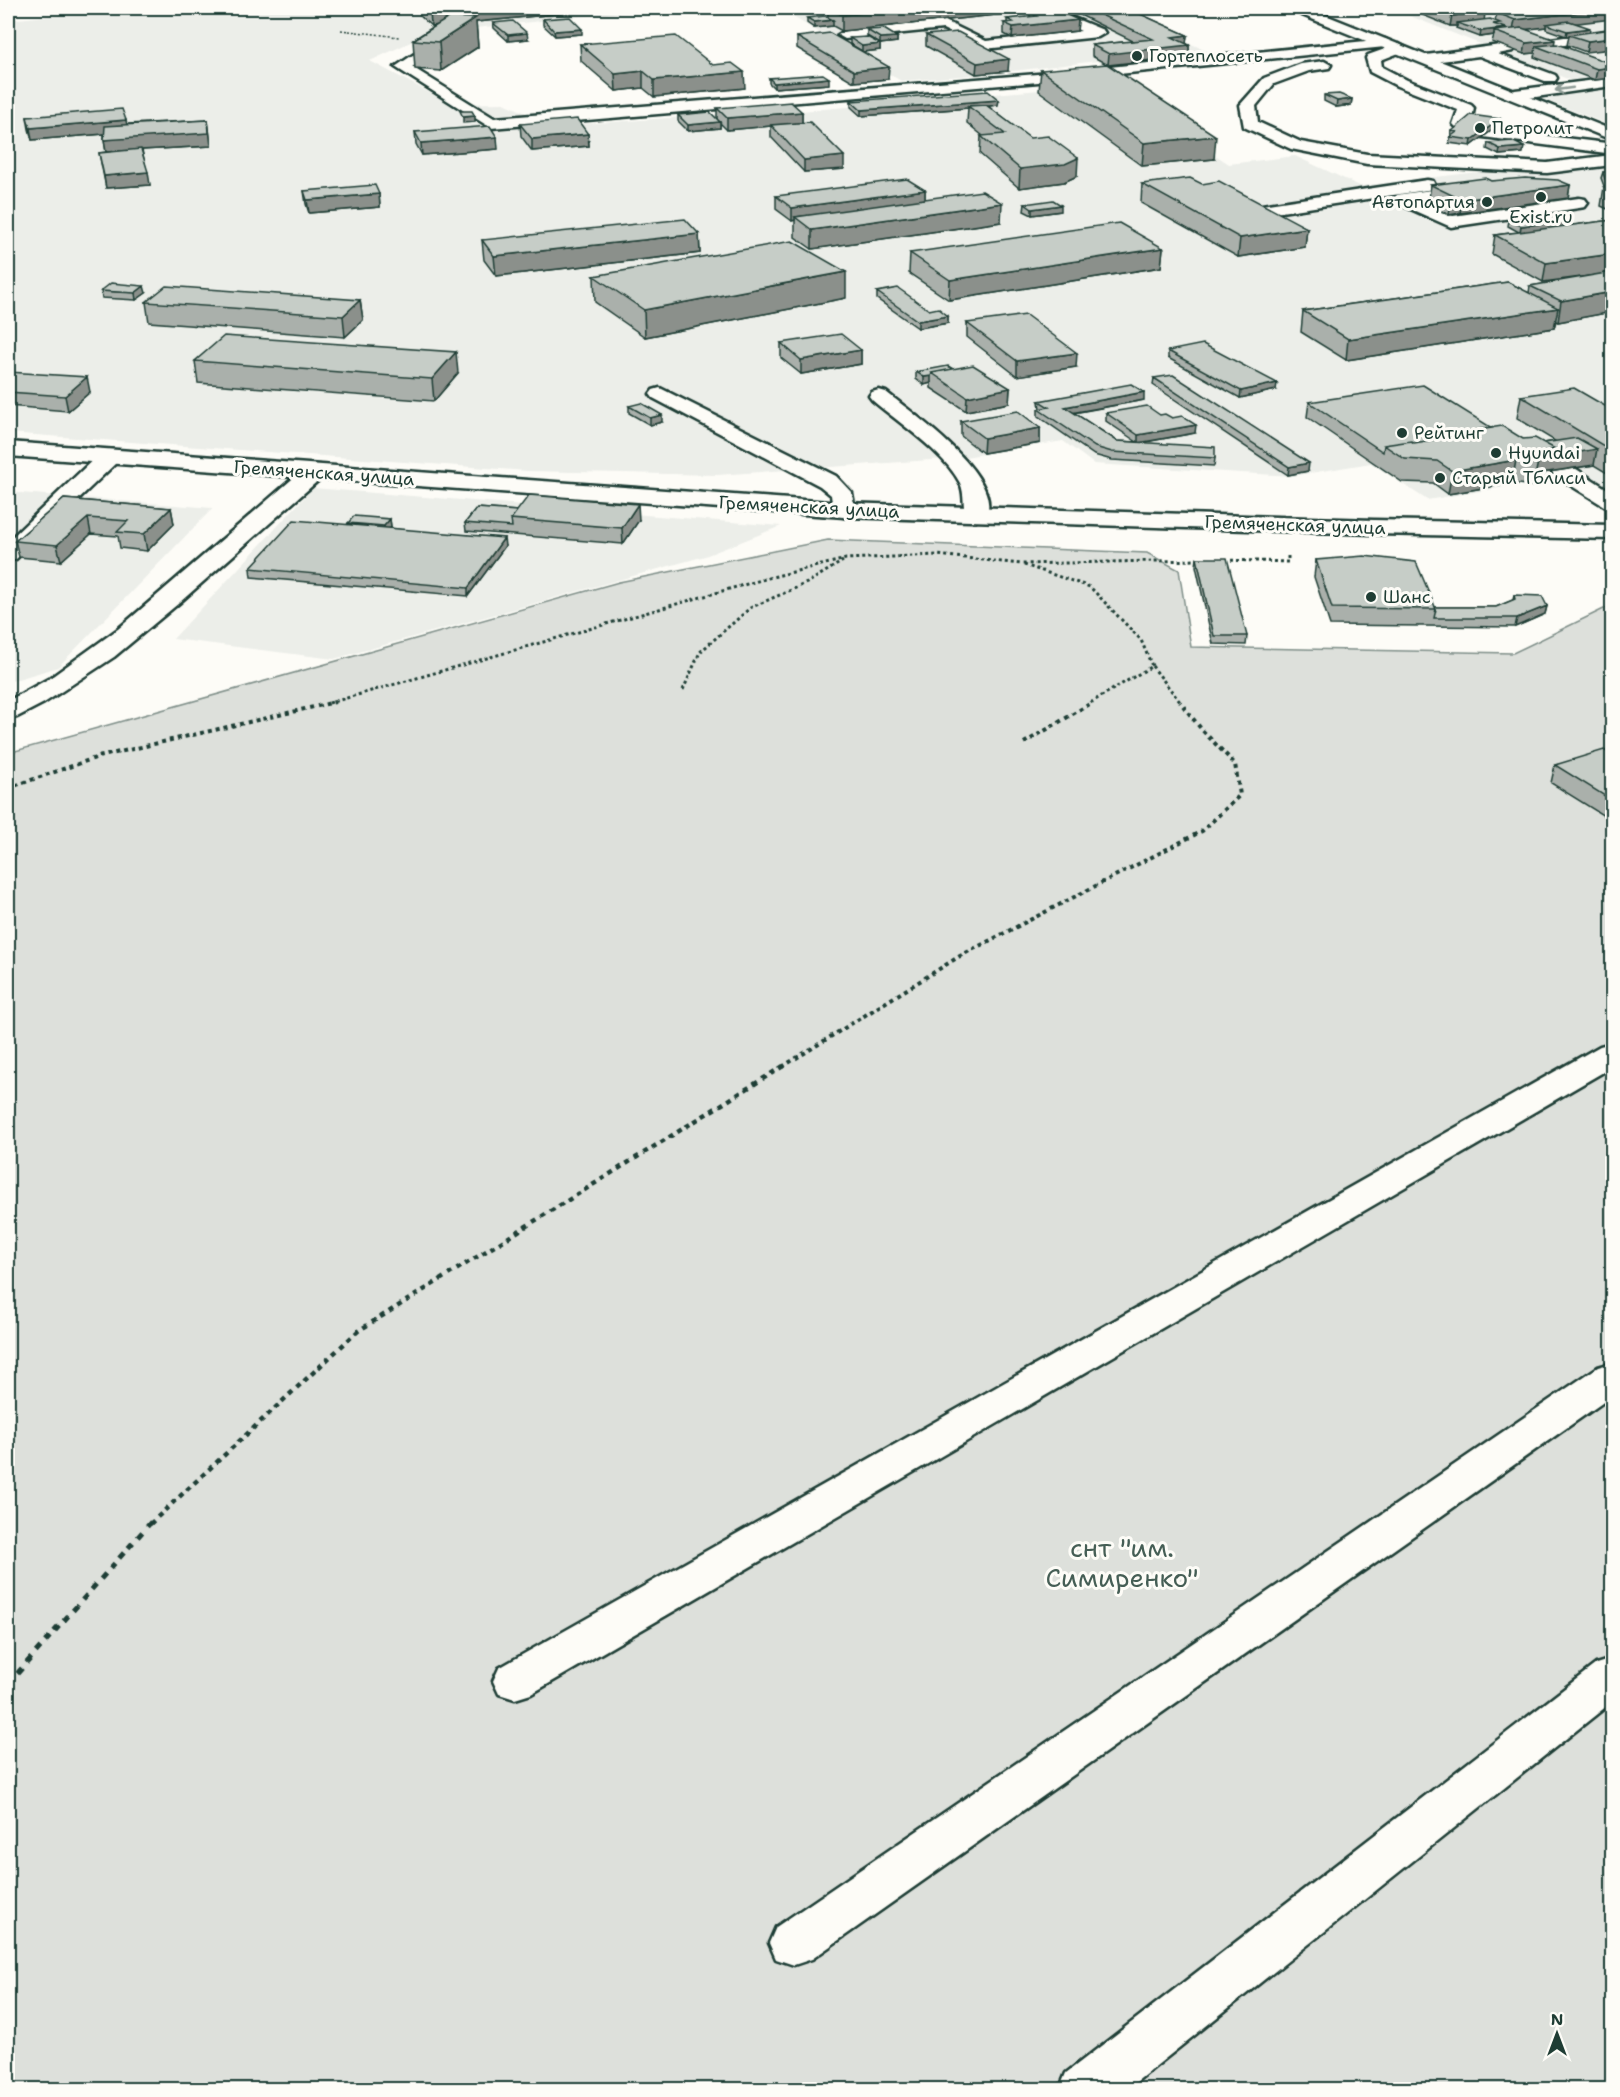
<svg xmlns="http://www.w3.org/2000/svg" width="1620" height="2097" font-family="'Shantell Sans',sans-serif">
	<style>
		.built { fill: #eceee9 }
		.green { fill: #dde0db; stroke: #7e8e88; stroke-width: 1.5 }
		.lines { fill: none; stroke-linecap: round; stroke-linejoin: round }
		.minor-casing { stroke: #1f3d34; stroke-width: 5 }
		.major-casing { stroke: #1f3d34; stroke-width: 5 }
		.path-far4 { stroke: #1f3d34; stroke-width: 1.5; stroke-dasharray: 2 2; stroke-linecap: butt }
		.path-far3 { stroke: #1f3d34; stroke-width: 3; stroke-dasharray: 3 3; stroke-linecap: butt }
		.path-far2 { stroke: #1f3d34; stroke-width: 4; stroke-dasharray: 4 4; stroke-linecap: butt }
		.path-far1 { stroke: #1f3d34; stroke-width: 4.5; stroke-dasharray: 5 5; stroke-linecap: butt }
		.path { stroke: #1f3d34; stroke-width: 5; stroke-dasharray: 7 7; stroke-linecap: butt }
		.minor { fill: #fdfcf7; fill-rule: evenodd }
		.major { fill: #fdfcf7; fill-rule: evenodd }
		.wall { fill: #aab0ab; stroke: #1f3d34; stroke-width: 1.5 }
		.shaded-wall { fill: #8b908b; stroke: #1f3d34; stroke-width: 1.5 }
		.building { fill: #c6cdc7; stroke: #1f3d34; stroke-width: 1.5 }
		.oneway { stroke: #8e9c96 }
		.poi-dot { fill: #1f3d34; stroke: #fdfcf7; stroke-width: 2 }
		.labels { text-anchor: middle; stroke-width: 6; stroke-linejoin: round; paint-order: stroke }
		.far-poi-label { font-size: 18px; fill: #1f3d34; stroke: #fdfcf7; text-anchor: start }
		.far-street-label { font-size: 18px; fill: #1f3d34; stroke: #fdfcf7 }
		.near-park-label { font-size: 26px; fill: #455e55; stroke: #fdfcf7 }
	</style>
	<rect width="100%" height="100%" fill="#fdfcf7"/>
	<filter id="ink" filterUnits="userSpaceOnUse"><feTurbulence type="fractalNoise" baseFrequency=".0167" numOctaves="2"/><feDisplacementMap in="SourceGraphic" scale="12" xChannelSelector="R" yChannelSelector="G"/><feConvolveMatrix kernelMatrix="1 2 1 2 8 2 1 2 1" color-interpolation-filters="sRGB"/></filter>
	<g filter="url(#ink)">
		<path class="built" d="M125 8H661L430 33 370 61 451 104 504 103 555 126 739 113 801 111 1108 84 1229 164 1295 156 1360 186 1612 156V498L1601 501 1561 478 1427 500 1371 463 1292 476 1094 464 1063 441 959 458 717 475 527 471 8 433V20Z
			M778 8H1111L1216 55 1106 67 1097 61 987 74 901 81Z
			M1390 8H1612V79L1580 84Z
			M1612 85V126L1536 96Z
			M313 488 781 526 705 556 334 659 173 639Z
			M8 492 213 508 58 667 8 682Z"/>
		<path class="green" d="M828 540 1147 553 1179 570 1191 647 1513 653 1612 605V2089L8 2090V753L619 582Z"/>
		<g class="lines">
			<g class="minor-casing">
				<path id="minor" d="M1033 8H1050L1103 30 1105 33 1098 37 984 49 943 29 845 39 838 35 845 31 945 21 986 41 1081 31Z
					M1502 8H1554L1547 12 1507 15 1502 14 1500 11Z
					M1612 30V38L1537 49 1530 45 1537 41Z
					M438 38 445 42 443 45 412 67 494 118 1050 73 1385 39 1392 43 1385 47 1050 81 491 128 395 67Z
					M1399 44 1406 48 1404 51 1381 60 1382 67 1407 80 1471 105 1474 108 1470 129H1458L1453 124 1458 110 1397 86 1370 72 1366 58 1368 55Z
					M1508 44 1515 48 1513 51 1498 54 1555 75 1557 78 1555 81H1545L1479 56 1426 63 1419 59 1426 55Z
					M1324 61 1331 65 1329 68 1309 71 1274 84 1256 106 1258 122 1301 142 1367 154 1547 163 1612 155V165L1547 173 1367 164 1291 149 1244 127 1240 105 1264 78 1301 64Z
					M1612 78V86L1515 100 1507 95 1515 90Z
					M1489 129 1606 143 1612 145V150L1606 153 1483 137 1481 134 1483 131Z
					M1427 180 1433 181 1435 185 1433 189 1268 214 1262 213 1259 209 1262 205 1268 204Z
					M1474 184 1480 185 1482 189 1480 193 1422 201 1453 216 1579 198 1585 199 1588 203 1585 207 1579 208 1451 227 1397 203 1394 199 1397 195 1403 194Z
					M660 388 836 476 852 493 855 510 852 515 844 517 836 515 833 510 831 495 820 486 653 398 650 394 653 390Z
					M879 390 886 392C911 412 1010 481 984 519L976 521 968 519C961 509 966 495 960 483 944 452 899 423 872 400L869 396 872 392Z
					M109 450 117 452 120 457 117 462 16 559 8 561V541L101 452Z
					M1562 463 1570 465 1612 492V508L1604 506 1554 475 1551 470 1554 465Z
					M313 466 321 468 324 473 321 478 179 603 114 657 44 703 17 717 8 719V701L50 678 118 629 305 468Z
					M1612 1043V1067L531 1694 515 1699 499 1694 493 1681 499 1668 1600 1046Z
					M1612 1363V1396L812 1959 794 1965 776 1959 769 1943 776 1927 1598 1367Z
					M1612 1659V1702L1126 2090H1059L1066 2073 1596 1664Z"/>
			</g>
			<g class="major-casing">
				<path id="major" d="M1290 8H1308L1612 130V140L1292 11Z
					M8 442 844 503 1374 520 1612 525V539L1374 534 844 517 8 456Z"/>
			</g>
			<path class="path-far4" d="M341 30 399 37"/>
			<path class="path-far3" d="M1225 560 1288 562V556
				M1024 565 1090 587 1141 640 1152 666 1090 703
				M1152 666 1181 703
				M683 690 700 652 750 608 807 583 843 561
				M329 703 768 578 846 559 937 555 1021 564 1199 560"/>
			<path class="path-far2" d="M1024 743 1093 702
				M8 788 98 757 335 702
				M782 1067 960 956 1202 831 1240 795 1235 764 1202 730 1180 702"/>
			<path class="path-far1" d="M150 1524 358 1331 785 1065"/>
			<path class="path" d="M8 1684 151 1522"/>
			<use href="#minor" class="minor"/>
			<use href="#major" class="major"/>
		</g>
		<path class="wall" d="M419 8H586V11L476 22 478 47 441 71 415 69 413 40 436 25 431 26 420 16Z
			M828 8 1035 11 842 31 833 26 814 28 807 23V18H828Z
			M1080 8H1127L1187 35 1186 43 1189 45V56L1108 65 1092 56V45L1133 41 1080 15Z
			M1401 8H1473L1484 20 1495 21 1497 13 1575 23 1589 32 1612 29 1586 52 1567 45 1569 36H1566L1546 29V27L1526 29 1554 44 1612 64V78L1595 80 1534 57 1535 53 1524 54 1492 42 1494 35 1480 37 1456 28 1457 26H1450L1410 10V8L1404 9Z
			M1030 12 1078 20 1077 31 1012 38 1004 34V23H1007V19L1030 17Z
			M543 19 582 34 555 36 543 25Z
			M493 23 528 39 508 41 494 28Z
			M867 30 897 37V42L880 44 867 36Z
			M926 35 1008 71 976 74 926 46Z
			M797 37 862 51 850 44V38L880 44V50L862 52 888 79 854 82 797 48Z
			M580 44 745 88 654 97 643 88 616 91 581 61Z
			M1041 70 1214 159 1142 166 1039 91Z
			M769 78 829 84 774 88 769 83Z
			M1324 95 1352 99 1351 105 1336 107 1324 101Z
			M851 101 998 105 988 106 1077 176 1064 182 1019 188 980 154 981 136H983L967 123 968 108 861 116 851 107Z
			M717 108 802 112V122L844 169 804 172 771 137V126L727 130 720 123V128L688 131 678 121V115L717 119Z
			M27 117 127 124 208 120 211 146 142 150 150 185 106 188 99 153 106 152 104 140V134L32 140 29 129Z
			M520 124 588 134 589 146 532 151 521 136Z
			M1499 125 1471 146 1449 143 1452 131Z
			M415 132 498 149 422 155 416 144Z
			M1488 143 1523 153 1499 155 1487 149Z
			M1603 172H1612V186H1604L1601 178Z
			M1491 181 1570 185 1568 198 1449 215 1435 208 1436 201 1429 198 1431 185Z
			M1142 184H1202L1307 228 1305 247 1238 257 1141 203Z
			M1612 186V211L1601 206 1604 187Z
			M925 190V199L1001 222 812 249 795 237V220L792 221 776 209V196Z
			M304 191 379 194 380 207 309 213 306 204Z
			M1025 204 1061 211 1032 215 1024 211Z
			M1552 214 1565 221 1564 226 1612 220V312L1558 322 1556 321 1554 328 1346 360 1301 332 1303 311 1508 282 1529 293 1530 286 1587 277 1543 282 1492 254 1495 235 1519 232 1508 226 1509 220Z
			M699 234 700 253 496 276 484 260 482 240Z
			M1163 248 1161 267 949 300 909 273 910 253Z
			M594 276 846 298 645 337 595 302Z
			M101 291 146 293 136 300 102 298Z
			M877 292 948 316V323L918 328 877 299Z
			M360 300 363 320 345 337 149 322 146 302Z
			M967 323 1076 367 1017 376 967 337Z
			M781 343 861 350V364L801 374 781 358Z
			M1168 351 1276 390 1240 398 1168 358Z
			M195 361 458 373 434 401 198 383Z
			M953 369 1010 388 1009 403 966 411 931 388V383L924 385 916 379V372Z
			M8 372 90 392 68 411 8 406Z
			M1154 378 1308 471 1288 475 1153 385Z
			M1521 396 1612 410V476L1594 465 1542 473 1541 478 1533 486 1512 483 1448 494 1433 483 1402 482 1307 417 1309 402 1492 428 1523 439 1544 443 1555 441 1517 418Z
			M1144 400 1074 413 1117 441 1137 442 1106 421V413L1160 415 1195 433 1140 443 1215 458 1214 466 1112 460 1094 455 1038 416V409H1040L1039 401Z
			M629 406 662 422 650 425 629 413Z
			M961 421 1040 428V443L983 453 961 436Z
			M64 499 171 508 174 524 147 551 120 548 118 536 91 534 61 561 19 557 15 541Z
			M477 508 639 520 623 544 466 531 465 523Z
			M390 519 391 527 390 528 505 546 468 596 251 577 250 568 348 525V523Z
			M1197 558 1247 636 1246 645 1213 644 1196 566Z
			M1316 560 1435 607H1496L1513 600 1514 595 1547 606 1545 614 1515 627 1330 625 1314 577Z
			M1612 755V813L1604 816 1551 783 1555 765Z"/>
		<path class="shaded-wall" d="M459 8H586V11L476 22 478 47 441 71 439 42 470 22 431 26 430 10Z
			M918 8H1035V11L842 31V15Z
			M1612 8V19L1553 26 1546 24V27L1513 31 1515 20Z
			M1485 12 1484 23H1457V26H1450L1452 16Z
			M833 20V26L814 28V22Z
			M1078 20 1077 31 1012 38 1013 27Z
			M1506 28 1505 34 1494 31V35L1480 37 1481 31Z
			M1590 28 1589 34 1569 35V36H1566L1567 31Z
			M582 29V34L555 36 554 31Z
			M527 33 528 39 508 41V35Z
			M1187 35 1186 45H1189V56L1108 65 1109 54 1172 37Z
			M897 37V42L880 44V38Z
			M1612 38V49L1586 52 1588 41Z
			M1555 40 1553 51 1536 46 1535 53 1524 54 1526 43Z
			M880 44V50L862 52V46Z
			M1009 59 1008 71 976 74 977 63Z
			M889 67 888 79 854 82V71Z
			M1612 67V78L1595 80 1597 69Z
			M643 71V88L616 91 615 74Z
			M744 72 745 88 654 97V80Z
			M829 78V84L774 88V83Z
			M1352 99 1351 105 1336 107 1337 101Z
			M999 100 998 105 970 108 968 106V108L861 116V110Z
			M802 112V123L727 130V118Z
			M475 116V122L463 123V117Z
			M1500 119 1499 125 1471 146 1472 140Z
			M126 120 128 132 32 140 30 128Z
			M208 120 211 146 106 152 104 140Z
			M720 122V128L688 131V125Z
			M588 134 589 146 532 151V139Z
			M1216 136 1214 159 1142 166 1144 143Z
			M497 137 498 149 422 155 421 143Z
			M1524 147 1523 153 1499 155 1500 149Z
			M844 156V169L804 172V160Z
			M1078 158 1077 176 1064 182 1019 188 1020 169Z
			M148 172 150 185 106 188 104 176Z
			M1570 185 1568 198 1460 213 1462 200Z
			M925 190V203L795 217V220L792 221V208Z
			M379 194 380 207 309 213 307 200Z
			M1002 203 1001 222 812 249V230Z
			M1061 205V211L1032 215V209Z
			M1461 207 1460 213 1449 215 1450 208Z
			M1565 221 1564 227 1520 233 1521 226Z
			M1307 228 1305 247 1238 257 1240 238Z
			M699 234 700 253 496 276 494 256Z
			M1163 248 1161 267 949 300 950 280Z
			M1612 254V273L1543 282 1546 263Z
			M846 272V298L645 337 644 310Z
			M144 286 146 293 136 300 135 293Z
			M1612 292V312L1558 322 1561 301Z
			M360 300 363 320 345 337 343 316Z
			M1558 308 1554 328 1346 360 1348 339Z
			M948 316V323L918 328V321Z
			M861 350V364L801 374V360Z
			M456 352 458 373 434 401 432 379Z
			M1077 353 1076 367 1017 376V361Z
			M931 376V383L924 385V377Z
			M87 377 90 392 68 411 65 396Z
			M1277 383 1276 390 1240 398 1241 391Z
			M1010 388 1009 403 966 411 967 397Z
			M1144 392V400L1065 414V407Z
			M662 415V422L650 425V418Z
			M1196 425 1195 433 1138 443V435Z
			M1040 428V443L983 453 984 438Z
			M1555 449H1597L1594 465 1542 473 1541 478 1533 486 1540 452Z
			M1516 460 1512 483 1448 494 1452 471Z
			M1309 463 1308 471 1288 475 1289 467Z
			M638 504 639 520 623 544 622 528Z
			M171 508 174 524 147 551 144 534Z
			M88 518 91 534 61 561 57 545Z
			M390 519 391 527 385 534 384 526Z
			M504 538 505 546 468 596V588Z
			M1547 606 1545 614 1515 627 1517 618Z
			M1612 796V813L1604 816 1608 798Z"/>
		<path class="building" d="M426 8H459L430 10Z
			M828 8H918L842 15Z
			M1086 8H1127L1187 35 1172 37 1189 45 1109 54 1092 45 1153 39Z
			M1431 8H1473L1485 12 1452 16Z
			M1545 8H1612L1515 20 1497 13Z
			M1056 10 1078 20 1013 27 1004 23 1013 22 1007 19 1037 16 1030 12Z
			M825 16 833 20 814 22 807 18Z
			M450 17 476 18 439 42 413 40Z
			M570 17 582 29 554 31 543 19Z
			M1490 19 1500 23 1493 24 1506 28 1481 31 1457 23Z
			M513 21 527 33 508 35 493 23Z
			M1569 21 1590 28 1567 31 1546 24Z
			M1522 28 1555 40 1526 43 1494 31Z
			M884 29 897 37 880 38 867 30Z
			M1612 29V38L1588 41 1569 35Z
			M958 32 1009 59 977 63 926 35Z
			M830 33 889 67 854 71 797 37Z
			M676 36 713 65 732 63 744 72 654 80 643 71 615 74 580 44Z
			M867 37 880 44 862 46 850 38Z
			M1557 44 1612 64V67L1597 69 1536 46Z
			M1107 64 1216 136 1144 143 1041 70Z
			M823 74 829 78 774 83 769 78Z
			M988 91 999 100 861 110 851 101Z
			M1339 94 1352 99 1337 101 1324 95Z
			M791 102 802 112 727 118 717 108Z
			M986 105 1030 138 1048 136 1078 158 1065 164 1020 169 981 136 1005 134 968 106Z
			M122 109 126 120 30 128 27 117Z
			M460 111H472L475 116 463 117Z
			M710 112 720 122 688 125 678 115Z
			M1471 115 1500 119 1472 140 1450 137 1457 132 1452 131Z
			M577 119 588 134 532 139 520 124Z
			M208 120 209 133 104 140 105 126Z
			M810 122 844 156 804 160 771 125Z
			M490 126 497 137 421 143 415 132Z
			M1512 141 1524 147 1500 149 1488 143Z
			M141 149 148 172 104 176 99 153Z
			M1603 172H1612V180L1605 179Z
			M1190 178 1202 184 1219 181 1307 228 1240 238 1142 184Z
			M1485 178 1491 181 1525 178 1558 180 1570 185 1462 200 1431 185Z
			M907 179 925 190 792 208 776 196Z
			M375 185 379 194 307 200 304 191Z
			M1612 186V191L1604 187Z
			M982 191 1002 203 812 230 795 217Z
			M1053 200 1061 205 1032 209 1025 204Z
			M1447 200 1461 207 1450 208 1436 201Z
			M1552 214 1565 221 1521 226 1509 220Z
			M685 219 699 234 494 256 482 240Z
			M1612 220V254L1546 263 1495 235Z
			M1119 223 1163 248 950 280 910 253Z
			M792 241 846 272 644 310 594 276Z
			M1612 272V292L1561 301 1530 286Z
			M1508 282 1558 308 1348 339 1303 311Z
			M111 283 144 286 135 293 101 291Z
			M166 286 360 300 343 316 146 302Z
			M898 288 929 310 938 308 948 316 918 321 877 292Z
			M1026 315 1077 353 1017 361 967 323Z
			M841 334 861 350 801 360 781 343Z
			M224 336 456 352 432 379 195 361Z
			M1203 344 1277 383 1241 391 1168 351Z
			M973 365 1010 388 967 397 932 373Z
			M948 366 953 369 932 373 931 376 924 377 916 372Z
			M8 372 87 377 65 396 8 392Z
			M1173 375 1309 463 1289 467 1154 378Z
			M1131 384 1144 392 1065 407 1117 441 1215 447V458L1112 452 1095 447 1038 409 1049 407 1039 401Z
			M1423 385 1492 428 1470 431V434L1414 443 1411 441 1384 445 1383 452 1309 402Z
			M1574 388 1612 410V451L1521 396Z
			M641 403 662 415 650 418 629 406Z
			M1147 406 1160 415 1165 414 1172 418 1182 416 1196 425 1138 435 1106 413Z
			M1018 411 1040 428 984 438 961 421Z
			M1502 426 1523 439 1535 438 1555 449 1540 452 1546 455 1538 464 1516 460 1452 471 1437 461 1405 459 1384 445 1411 441 1414 443 1474 433 1470 431Z
			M1577 438 1597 449 1553 457 1555 449 1544 443Z
			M529 495 638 504 622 528 511 519Z
			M64 499 171 508 144 534 117 532 128 521 88 518 57 545 15 541Z
			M477 508 517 511 511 519 512 527 465 523Z
			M354 516 390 519 384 526 348 523Z
			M294 520 504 538 468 588 250 568Z
			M1364 556 1416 562 1436 609 1332 608 1316 560Z
			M1197 558H1227L1247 636H1214Z
			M1514 595 1542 596 1547 606 1517 618H1434L1436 609 1435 607H1496L1515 599Z
			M1604 750 1612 755V796L1608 798 1555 765Z"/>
		<defs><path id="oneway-shaft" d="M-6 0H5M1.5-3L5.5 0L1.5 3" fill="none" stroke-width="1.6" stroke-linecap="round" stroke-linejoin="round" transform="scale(1.5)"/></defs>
		<use class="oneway" href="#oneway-shaft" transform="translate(1564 89) rotate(172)"/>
	</g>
	<g class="poi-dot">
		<circle cx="1137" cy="56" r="6"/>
		<circle cx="1480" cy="128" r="6"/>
		<circle cx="1541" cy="197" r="6"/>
		<circle cx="1487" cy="202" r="6"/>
		<circle cx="1402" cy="433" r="6"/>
		<circle cx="1496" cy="453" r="6"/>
		<circle cx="1440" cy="478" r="6"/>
		<circle cx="1371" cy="597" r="6"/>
	</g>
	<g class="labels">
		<g class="far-poi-label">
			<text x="1149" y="62">Гортеплосеть</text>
			<text x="1492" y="134">Петролит</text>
			<text x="1475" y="208" text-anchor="end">Автопартия</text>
			<text x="1541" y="223" text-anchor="middle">Exist.ru</text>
			<text x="1414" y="439">Рейтинг</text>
			<text x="1508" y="459">Hyundai</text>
			<text x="1452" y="484">Старый Тблиси</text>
			<text x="1383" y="603">Шанс</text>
		</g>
		<g class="far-street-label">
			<text transform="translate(324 473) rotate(4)" y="6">Гремяченская улица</text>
			<text transform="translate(809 507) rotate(3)" y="6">Гремяченская улица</text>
			<text transform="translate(1295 525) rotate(2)" y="6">Гремяченская улица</text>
		</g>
		<g class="near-park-label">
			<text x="1122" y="1557">снт "им.<tspan x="1122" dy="30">Симиренко"</tspan></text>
		</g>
	</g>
	<rect width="1620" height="2097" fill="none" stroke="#fdfcf7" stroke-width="30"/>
	<rect x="15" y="15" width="1590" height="2067" fill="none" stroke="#1f3d34" stroke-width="2" filter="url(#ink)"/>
	<g transform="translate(1557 2034)" stroke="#fdfcf7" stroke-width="4.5" paint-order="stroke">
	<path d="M0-4.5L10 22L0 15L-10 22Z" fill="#1f3d34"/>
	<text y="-9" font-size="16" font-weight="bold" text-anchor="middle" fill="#1f3d34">N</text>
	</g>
</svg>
